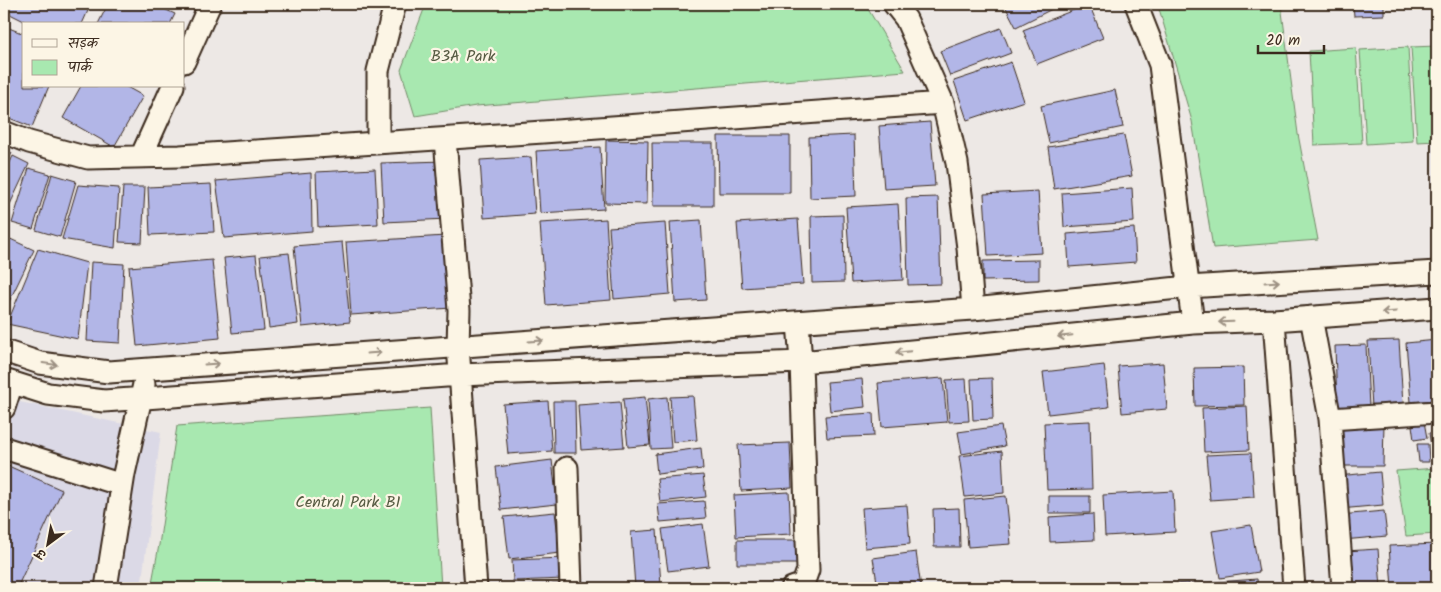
<svg xmlns="http://www.w3.org/2000/svg" width="1441" height="592" font-family="Kalam,'Playpen Sans Deva',sans-serif">
	<style>
		.built { fill: #dbd9e6 }
		.green { fill: #a8e8b0; stroke: #728967 }
		.building { fill: #b2b6e7; stroke: #3b2a1e }
		.lines { fill: none; stroke-linecap: round; stroke-linejoin: round }
		.minor-casing { stroke: #3b2a1e; stroke-width: 25 }
		.minor { stroke: #fcf5e5; stroke-width: 21 }
		.oneway { stroke: #9c9082 }
		.labels { text-anchor: middle; stroke-width: 4.5; stroke-linejoin: round; paint-order: stroke }
		.park-label { font-size: 16px; fill: #565a42; stroke: #fcf5e5 }
	</style>
	<rect width="100%" height="100%" fill="#ede8e5"/>
	<filter id="ink" filterUnits="userSpaceOnUse"><feTurbulence type="fractalNoise" baseFrequency=".02" numOctaves="2"/><feDisplacementMap in="SourceGraphic" scale="10" xChannelSelector="R" yChannelSelector="G"/><feConvolveMatrix kernelMatrix="1 2 1 2 8 2 1 2 1" color-interpolation-filters="sRGB"/></filter>
	<g filter="url(#ink)">
		<path class="built" d="M4 397 15 401 161 432 141 588H4Z"/>
		<path class="green" d="M426 4H865L905 71 476 106 415 116 401 70Z
			M1156 4H1281L1298 134 1318 240 1213 248 1192 121 1160 12Z
			M1437 46V141L1417 142 1411 47Z
			M1408 47 1413 141 1366 144 1360 50Z
			M1356 48 1362 143 1314 145 1309 51Z
			M430 408 441 588H151L159 545 177 426Z
			M1437 468V534L1406 536 1396 471Z"/>
		<path class="building" d="M4 4H91L82 24H30L4 11Z
			M108 4H153L175 14 170 24H98Z
			M1004 4H1062L1016 27Z
			M1089 4 1103 38 1037 64 1023 30Z
			M1353 4H1384V15L1354 16Z
			M1394 4H1424L1395 8Z
			M4 26 24 34V86H49L32 127 4 116Z
			M1001 28 1011 53 950 76 940 51Z
			M1011 62 1024 101 967 120 954 81Z
			M81 86H125L143 96 114 147 63 118Z
			M1115 90 1123 127 1049 143 1041 106Z
			M930 122 935 186 884 189 879 126Z
			M854 135 856 196 810 198 809 137Z
			M1124 135 1132 176 1054 189 1048 147Z
			M718 136H790V193H719Z
			M606 140 648 141 647 204 605 203Z
			M652 143H713V206H653Z
			M600 147 604 209 540 213 536 151Z
			M4 149 12 153 4 168Z
			M13 156 29 164 4 217V175Z
			M531 157 535 214 484 218 480 160Z
			M444 161 447 219 384 222 381 163Z
			M29 168 50 174 33 229 12 223Z
			M375 169 378 224 318 227 316 172Z
			M311 173 312 231 224 238 216 181Z
			M52 174 76 181 60 237 36 230Z
			M211 184 214 232 150 235 148 187Z
			M78 185 119 188 115 248 62 239Z
			M123 187H145L142 243 119 242Z
			M1132 188 1134 222 1064 227 1062 193Z
			M1038 191 1042 253 988 256 984 194Z
			M938 197 941 284 908 285 906 198Z
			M898 204 903 280 851 283 846 207Z
			M843 215 844 282 812 283 811 216Z
			M606 219 611 300 546 305 540 223Z
			M798 219 803 284 742 288 737 223Z
			M701 220 706 300 675 302 670 222Z
			M665 223 670 294 614 299 609 227Z
			M1134 228 1136 262 1069 267 1067 234Z
			M4 236 34 250 4 312Z
			M446 236 451 308 351 315 346 242Z
			M342 242 350 322 302 327 294 246Z
			M38 249 87 263 78 339 7 324Z
			M289 253 298 324 269 328 260 256Z
			M256 255 264 330 232 333 224 258Z
			M212 260 220 338 137 346 129 267Z
			M1039 260V280L983 281V261Z
			M91 262 124 264 120 343 87 341Z
			M1399 340 1403 405 1372 407 1368 341Z
			M1437 340V400L1411 402 1406 343Z
			M1366 345 1369 407 1337 408 1335 346Z
			M1163 363 1167 409 1122 413 1118 366Z
			M1104 365 1109 407 1048 414 1043 372Z
			M1243 367 1244 405 1195 406 1194 368Z
			M943 378 947 422 882 427 878 383Z
			M992 378 993 419 973 420 971 379Z
			M862 379 865 407 830 411 827 382Z
			M966 379 969 421 949 422 946 380Z
			M693 396 697 440 673 442 670 397Z
			M645 397 650 445 628 447 623 399Z
			M667 397 671 448 651 449 648 399Z
			M548 401 552 451 508 454 503 404Z
			M553 401H575L576 453H554Z
			M620 402 624 447 581 450 578 405Z
			M1247 406 1249 450 1204 452 1202 408Z
			M873 413 874 436 827 438 825 416Z
			M1423 416 1427 438 1414 440 1411 418Z
			M1090 421 1092 489 1047 490 1044 423Z
			M1337 423H1384L1383 466H1337Z
			M1001 426 1005 446 962 454 958 432Z
			M1437 432V456L1433 457 1429 433Z
			M790 443 792 488 741 491 738 445Z
			M1417 444H1428L1429 462H1419Z
			M701 448 703 469 657 474 655 454Z
			M1002 451 1004 493 965 497 959 456Z
			M1251 453 1254 497 1210 500 1206 455Z
			M552 460 557 504 501 510 496 467Z
			M4 464 62 490 17 588H4Z
			M1380 472 1383 505 1340 509 1337 476Z
			M703 475 706 497 660 502 657 479Z
			M1173 491 1175 532 1105 536 1103 495Z
			M789 492 791 534 736 537 734 495Z
			M1006 496 1011 544 968 547 964 500Z
			M1049 496H1090V513H1049Z
			M704 501 706 518 660 522 658 504Z
			M907 505 910 544 865 548 862 508Z
			M959 508 960 547H934L933 509Z
			M1384 511 1387 536 1343 540 1340 515Z
			M555 512 560 553 509 559 504 517Z
			M1093 514 1094 540 1050 542 1049 517Z
			M703 524 709 566 668 571 662 529Z
			M1251 525 1259 572 1220 578 1212 531Z
			M657 530 661 585 635 587 631 532Z
			M737 540H798V564H737Z
			M1437 544V586L1392 588 1389 546Z
			M1378 549 1381 588H1348L1346 551Z
			M916 552 921 588H878L873 558Z
			M564 558V579L513 581 512 560Z
			M1257 579 1258 588H1192L1191 584Z
			M1189 583V588L1119 587Z
			M564 584 565 588H518V587Z
			M1114 584 1115 588H1095V585Z"/>
		<g class="lines">
			<g class="minor-casing">
				<path id="minor" d="M894 4 906 19 943 103 957 163 968 248 973 309
					M1136 4 1160 65 1193 323
					M184 62 210 4
					M4 132 29 142 88 158 180 156 543 132 943 103
					M445 139 459 310 458 346 476 588
					M378 143V71L395 4
					M141 157 173 86
					M1311 317 1330 419 1437 412
					M1274 320 1294 588
					M4 351 40 363 109 372 973 309 1188 287 1437 272
					M4 380 48 394 104 401 460 375 801 362 1193 323 1274 320 1437 308
					M4 408 12 383
					M1330 419 1343 588
					M4 448 122 485
					M567 468 571 588
					M106 588 124 474 144 384
					M792 588 803 584 808 570 801 362 798 322"/>
			</g>
			<use href="#minor" class="minor"/>
		</g>
		<defs><path id="oneway-shaft" d="M-6 0H5M1.5-3L5.5 0L1.5 3" fill="none" stroke-width="1.6" stroke-linecap="round" stroke-linejoin="round" transform="scale(1.25)"/></defs>
		<g class="oneway">
			<use href="#oneway-shaft" transform="translate(1272 282) rotate(-4)"/>
			<use href="#oneway-shaft" transform="translate(1389 312) rotate(176)"/>
			<use href="#oneway-shaft" transform="translate(1226 322) rotate(178)"/>
			<use href="#oneway-shaft" transform="translate(1065 336) rotate(174)"/>
			<use href="#oneway-shaft" transform="translate(536 341) rotate(-4)"/>
			<use href="#oneway-shaft" transform="translate(903 352) rotate(174)"/>
			<use href="#oneway-shaft" transform="translate(374 353) rotate(-4)"/>
			<use href="#oneway-shaft" transform="translate(50 364) rotate(8)"/>
			<use href="#oneway-shaft" transform="translate(212 364) rotate(-4)"/>
		</g>
	</g>
	<g class="labels">
		<g class="park-label">
			<text x="463" y="61">B3A Park</text>
			<text x="348" y="507">Central Park B1</text>
		</g>
	</g>
	<rect width="1441" height="592" fill="none" stroke="#fcf5e5" stroke-width="20"/>
	<rect x="10" y="10" width="1421" height="572" fill="none" stroke="#3b2a1e" stroke-width="2" filter="url(#ink)"/>
	<rect x="22" y="22" width="162" height="65" fill="#fcf5e5" stroke="#afa495"/>
	<rect x="32" y="39" width="25" height="8" fill="#fcf5e5" stroke="#afa495"/>
	<text x="68" y="48" font-size="15" fill="#3b2a1e">सड़क</text>
	<rect x="32" y="60" width="25" height="15" fill="#a8e8b0" stroke="#afa495"/>
	<text x="68" y="72" font-size="15" fill="#3b2a1e">पार्क</text>
	<g transform="translate(48 544) rotate(212)" stroke="#fcf5e5" stroke-width="4" paint-order="stroke">
	<path d="M0-4L9 19L0 12L-9 19Z" fill="#3b2a1e"/>
	<text y="-8" font-size="14" font-weight="bold" text-anchor="middle" fill="#3b2a1e">उ</text>
	</g>
	<path d="M1258 45v8h66v-8" fill="none" stroke="#3b2a1e" stroke-width="2.5"/>
	<text x="1266" y="45" font-size="15" fill="#3b2a1e" stroke="#fcf5e5" stroke-width="4" paint-order="stroke">20 m</text>
</svg>
